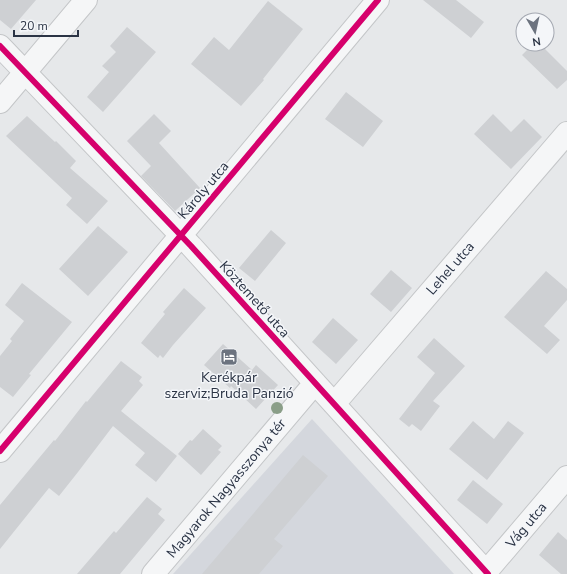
<svg xmlns="http://www.w3.org/2000/svg" width="567" height="574" font-family="'Nunito Sans',sans-serif">
	<style>
		.built { fill: #d4d7dd }
		.building { fill: #ced0d3 }
		.lines { fill: none; stroke-linecap: round; stroke-linejoin: round }
		.minor-casing { stroke: #c4c6c8; stroke-width: 24 }
		.minor { stroke: #f5f6f7; stroke-width: 22 }
		.cycleway-casing { stroke: #f4f6f9; stroke-width: 8 }
		.cycleway { stroke: #d6006c; stroke-width: 6 }
		.tree { fill: #8a9e88 }
		.labels { text-anchor: middle; stroke-width: 3; stroke-linejoin: round; paint-order: stroke }
		.street-label { font-size: 14px; fill: #2b3445; stroke: #f4f6f9 }
		.poi-label { font-size: 14px; fill: #2b3445; stroke: #f4f6f9 }
	</style>
	<rect width="100%" height="100%" fill="#e6e8ea"/>
	<path class="built" d="M312 419 454 574H173Z"/>
	<path class="building" d="M0 0H36L11 29 0 20Z
		M423 0H456L484 22 471 38Z
		M268 1 303 29 263 79 264 80 241 106 191 64 214 37 229 50Z
		M127 27 156 52 103 112 87 97 109 72 102 66 116 52 110 46Z
		M533 44H540L567 71V80L557 89 522 55Z
		M346 92 383 121 363 147 325 119Z
		M154 114 171 131 159 143 200 188 175 211 141 176 151 166 127 141Z
		M493 114 511 132 524 119 542 137 511 169 474 134Z
		M27 116 55 142 56 141 76 161 70 168 108 201 87 224 66 205 72 198 6 136Z
		M98 226 128 252 88 296 59 269Z
		M271 230 286 243 255 281 239 268Z
		M391 270 412 288 391 312 370 294Z
		M546 271 567 289V300L544 326 560 340 547 354 504 317Z
		M22 283 72 322 29 374 31 375 13 397 0 387V356L12 341 10 339 24 321 5 305Z
		M184 288 206 308 173 345 163 358 160 355 158 358 141 343 165 314 163 312Z
		M333 318 358 340 336 364 312 342Z
		M434 338 465 366 433 401 440 406 421 431 412 424 409 427 399 419 435 373 417 357Z
		M223 344 252 370 256 365 278 385 256 409 231 386 230 388 204 365Z
		M121 361 142 377 139 381 143 385 121 411 177 456 156 482 135 465 145 453 113 426 78 472 59 496 49 488 0 549V505L54 440 55 441 86 401 87 402Z
		M473 421 494 439 508 421 524 433 487 480 449 449Z
		M203 429 222 446 218 450 221 452 201 475 178 454 190 440 192 441Z
		M303 455 328 476 274 539 283 546 259 574H202Z
		M473 480 503 504 487 524 457 500Z
		M147 497 162 509 158 514 165 520 120 574H77L114 531 116 533Z
		M558 532 567 540V574H561L539 555Z"/>
	<g class="lines">
		<g class="minor-casing">
			<path id="minor" d="M0 46 191 246 488 574
				M0 102 86 0
				M334 404 567 133
				M0 451 378 0
				M486 572 567 477
				M153 574 315 383"/>
		</g>
		<use href="#minor" class="minor"/>
		<g class="cycleway-casing">
			<path id="cycleway" d="M0 46 191 246 488 574
				M0 451 378 0"/>
		</g>
		<use href="#cycleway" class="cycleway"/>
	</g>
	<circle class="tree" cx="277" cy="408" r="6"/>
	<defs>
		<g id="hotel-square" transform="scale(0.9)"><rect x="-9" y="-9" width="18" height="18" rx="4" fill="#6c737f" stroke="#f4f6f9"/><path d="M-6-4.5h1.5V1H6V5H4.5V3h-9V5H-6ZM-4 0a1.8 1.8 0 1 1 3.6 0ZM.5 0V-2.5h3Q6-2.5 6 0Z" fill="#fff"/></g>
	</defs>
	<g fill-rule="evenodd">
		<use href="#hotel-square" x="229" y="357"/>
	</g>
	<g class="labels">
		<g class="street-label">
			<text transform="translate(203 190) rotate(-50)" y="5">Károly utca</text>
			<text transform="translate(450 268) rotate(-49)" y="5">Lehel utca</text>
			<text transform="translate(255 299) rotate(48)" y="5">Köztemető utca</text>
			<text transform="translate(226 488) rotate(-50)" y="5">Magyarok Nagyasszonya tér</text>
			<text transform="translate(526 525) rotate(-50)" y="5">Vág utca</text>
		</g>
		<g class="poi-label">
			<text x="229" y="382">Kerékpár<tspan x="229" dy="16">szerviz;Bruda Panzió</tspan></text>
		</g>
	</g>
	<g transform="translate(535 32) rotate(171)"><circle r="19" fill="#f4f6f9" stroke="#a4a8b1"/>
	<path d="M0-3L7 15L0 10L-7 15Z" fill="#6c737f"/>
	<text y="-6" font-size="11" font-weight="bold" text-anchor="middle" fill="#2b3445">N</text>
	</g>
	<path d="M14 30v6h64v-6" fill="none" stroke="#2b3445" stroke-width="2"/>
	<text x="20" y="30" font-size="12" fill="#2b3445" stroke="#f4f6f9" stroke-width="3" paint-order="stroke">20 m</text>
</svg>
